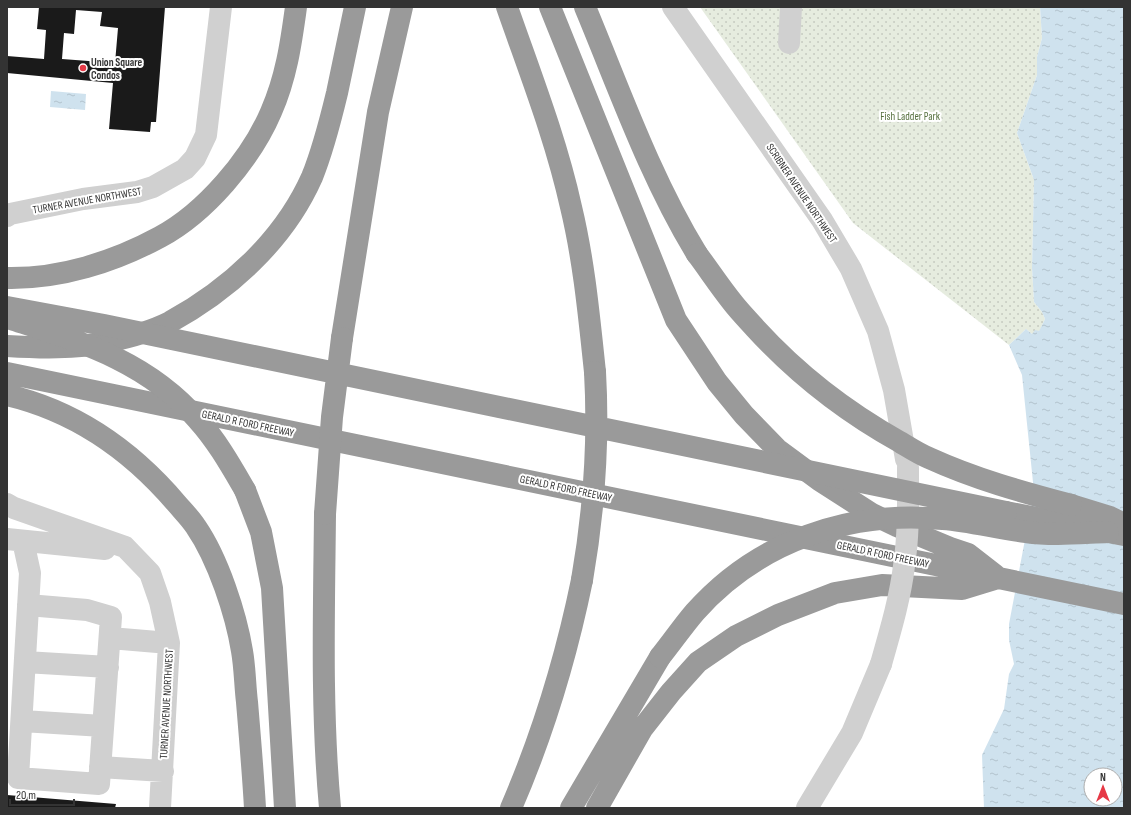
<svg xmlns="http://www.w3.org/2000/svg" width="1131" height="815" font-family="'Sofia Sans Condensed',sans-serif">
	<style>
		.grass { fill: url(#grass-dots) }
		.water { fill: url(#water-ripples); fill-rule: evenodd }
		.building { fill: #1a1a1a; fill-rule: evenodd }
		.lines { fill: none; stroke-linecap: round; stroke-linejoin: round }
		.minor { stroke: #d0d0d0; stroke-width: 22 }
		.highway { stroke: #9a9a9a; stroke-width: 22 }
		.minor-bridge { stroke: #d0d0d0; stroke-width: 22 }
		.highway-bridge { stroke: #9a9a9a; stroke-width: 22 }
		.poi-dot { fill: #e63946; stroke: #fff; stroke-width: 1.5 }
		.labels { text-anchor: middle; stroke-width: 4; stroke-linejoin: round; paint-order: stroke }
		.poi-label { font-size: 11px; font-weight: bold; fill: #333; stroke: #fff; text-anchor: start }
		.park-label { font-size: 11px; fill: #56703f; stroke: #fff }
		.street-label { font-size: 11px; fill: #333; stroke: #fff }
	</style>
	<defs>
		<pattern id="grass-dots" width="8" height="8" patternUnits="userSpaceOnUse"><rect width="8" height="8" fill="#e6ecdf"/><path d="M2 2h.1M6 6h.1" fill="none" stroke="#c6cbc0" stroke-width="1.8" stroke-linecap="round"/></pattern>
		<pattern id="water-ripples" width="26" height="14" patternUnits="userSpaceOnUse"><rect width="26" height="14" fill="#cfe2ee"/><path d="M2 4q2-2 4 0t4 0M15 11q2-2 4 0t4 0" fill="none" stroke="#b2c2cd"/></pattern>
	</defs>
	<rect width="100%" height="100%" fill="#fff"/>
	<path class="grass" d="M700 7H1040L1042 38 1037 57V75L1017 133 1034 180 1032 268 1034 302 1042 312 1045 319 1039 332 1032 334 1026 329 1009 345 853 223Z"/>
	<path class="water" d="M1040 7H1124V808H984L982 755 1004 709 1009 674 1014 664 1009 640V624L1034 492 1022 375 1009 345 1026 329 1032 334 1035 330 1039 331 1045 319 1042 312 1034 302 1032 268 1034 180 1017 133 1037 75V57L1042 38ZM1091 775H1115V799H1091Z
		M51 91 86 94 85 110 50 107Z"/>
	<path class="building" d="M39 7H165L156 122H151L150 132 109 129 113 83 7 73V56L44 59 46 30 37 29ZM76 10 102 12 100 26 118 28 115 63 62 59 64 33 74 34Z
		M7 795 116 804 115 808H7Z"/>
	<g class="lines">
		<path class="minor" d="M673 7 822 220 851 269 878 331 894 390 906 459
			M789 43 791 7
			M7 216 10 214 83 199 137 192 153 187 185 169 195 158 206 135 221 7
			M7 504 14 508 125 547 150 573 160 602 169 643 160 808
			M7 539 105 549
			M23 541 30 573 18 778 99 784 111 617 87 610 28 605
			M110 638 169 643
			M25 662 108 667
			M22 721 103 726
			M100 767 163 771
			M807 808 852 733 881 664"/>
		<path class="highway" d="M507 7C530 73 556 139 571 207 584 261 589 316 595 372
			M550 7 676 320 717 382 744 415 777 449 819 480 872 514 897 526 950 548 968 554 995 575
			M585 7C620 91 650 177 697 254
			M7 278C60 279 114 262 160 237 205 213 251 159 271 112 286 78 291 44 296 7
			M342 338 378 112 402 7
			M7 346C40 348 75 349 107 342 127 338 152 331 170 322 230 289 284 240 312 177 323 150 330 122 337 93 343 64 349 36 355 7
			M7 373 1124 604
			M7 395C75 411 132 451 177 504 183 511 191 519 196 527 218 559 236 614 242 651 245 668 245 686 247 702 250 738 253 773 255 808
			M245 490 261 532 272 588 285 808
			M1071 505 1110 517 1124 524
			M1006 512 1124 535
			M325 514C324 612 321 710 330 808
			M511 808C543 734 566 658 582 580
			M571 808 660 657
			M597 808 642 729 671 692 698 662 736 636 778 615 835 593 882 585 962 589 998 578"/>
		<path class="minor-bridge" d="M881 664C890 632 900 599 904 566 909 533 908 501 908 468"/>
		<path class="highway-bridge" d="M697 254C709 270 720 287 733 303 740 312 748 320 755 328 797 374 846 412 900 442 910 448 919 454 929 458 975 479 1022 492 1071 505
			M7 307 104 325 1006 512
			M11 319C81 342 147 361 198 420 217 441 231 466 245 490
			M325 514 332 417 342 338
			M582 580C594 511 599 442 595 372
			M660 657C672 642 683 626 695 612 758 541 850 510 943 519 971 521 998 529 1026 532 1053 536 1081 533 1108 532"/>
	</g>
	<circle class="poi-dot" cx="83" cy="68" r="4"/>
	<g class="labels">
		<g class="poi-label">
			<text x="91" y="66">Union Square<tspan x="91" dy="13">Condos</tspan></text>
		</g>
		<g class="park-label">
			<text x="910" y="120">Fish Ladder Park</text>
		</g>
		<g class="street-label">
			<text transform="translate(802 193) rotate(56)" y="4">SCRIBNER AVENUE NORTHWEST</text>
			<text transform="translate(87 200) rotate(-10)" y="4">TURNER AVENUE NORTHWEST</text>
			<text transform="translate(248 423) rotate(12)" y="4">GERALD R FORD FREEWAY</text>
			<text transform="translate(566 488) rotate(12)" y="4">GERALD R FORD FREEWAY</text>
			<text transform="translate(883 554) rotate(12)" y="4">GERALD R FORD FREEWAY</text>
			<text transform="translate(166 704) rotate(-87)" y="4">TURNER AVENUE NORTHWEST</text>
		</g>
	</g>
	<rect width="1131" height="815" fill="none" stroke="#333333" stroke-width="16"/>
	<g transform="translate(1103 787)"><circle r="19" fill="#ffffff" stroke="#adadad"/>
	<path d="M0-3L7 15L0 10L-7 15Z" fill="#e63946"/>
	<text y="-6" font-size="11" font-weight="bold" text-anchor="middle" fill="#333333">N</text>
	</g>
	<path d="M10 799v6h64v-6" fill="none" stroke="#333333" stroke-width="2"/>
	<text x="16" y="799" font-size="12" fill="#333333" stroke="#ffffff" stroke-width="3" paint-order="stroke">20 m</text>
</svg>
